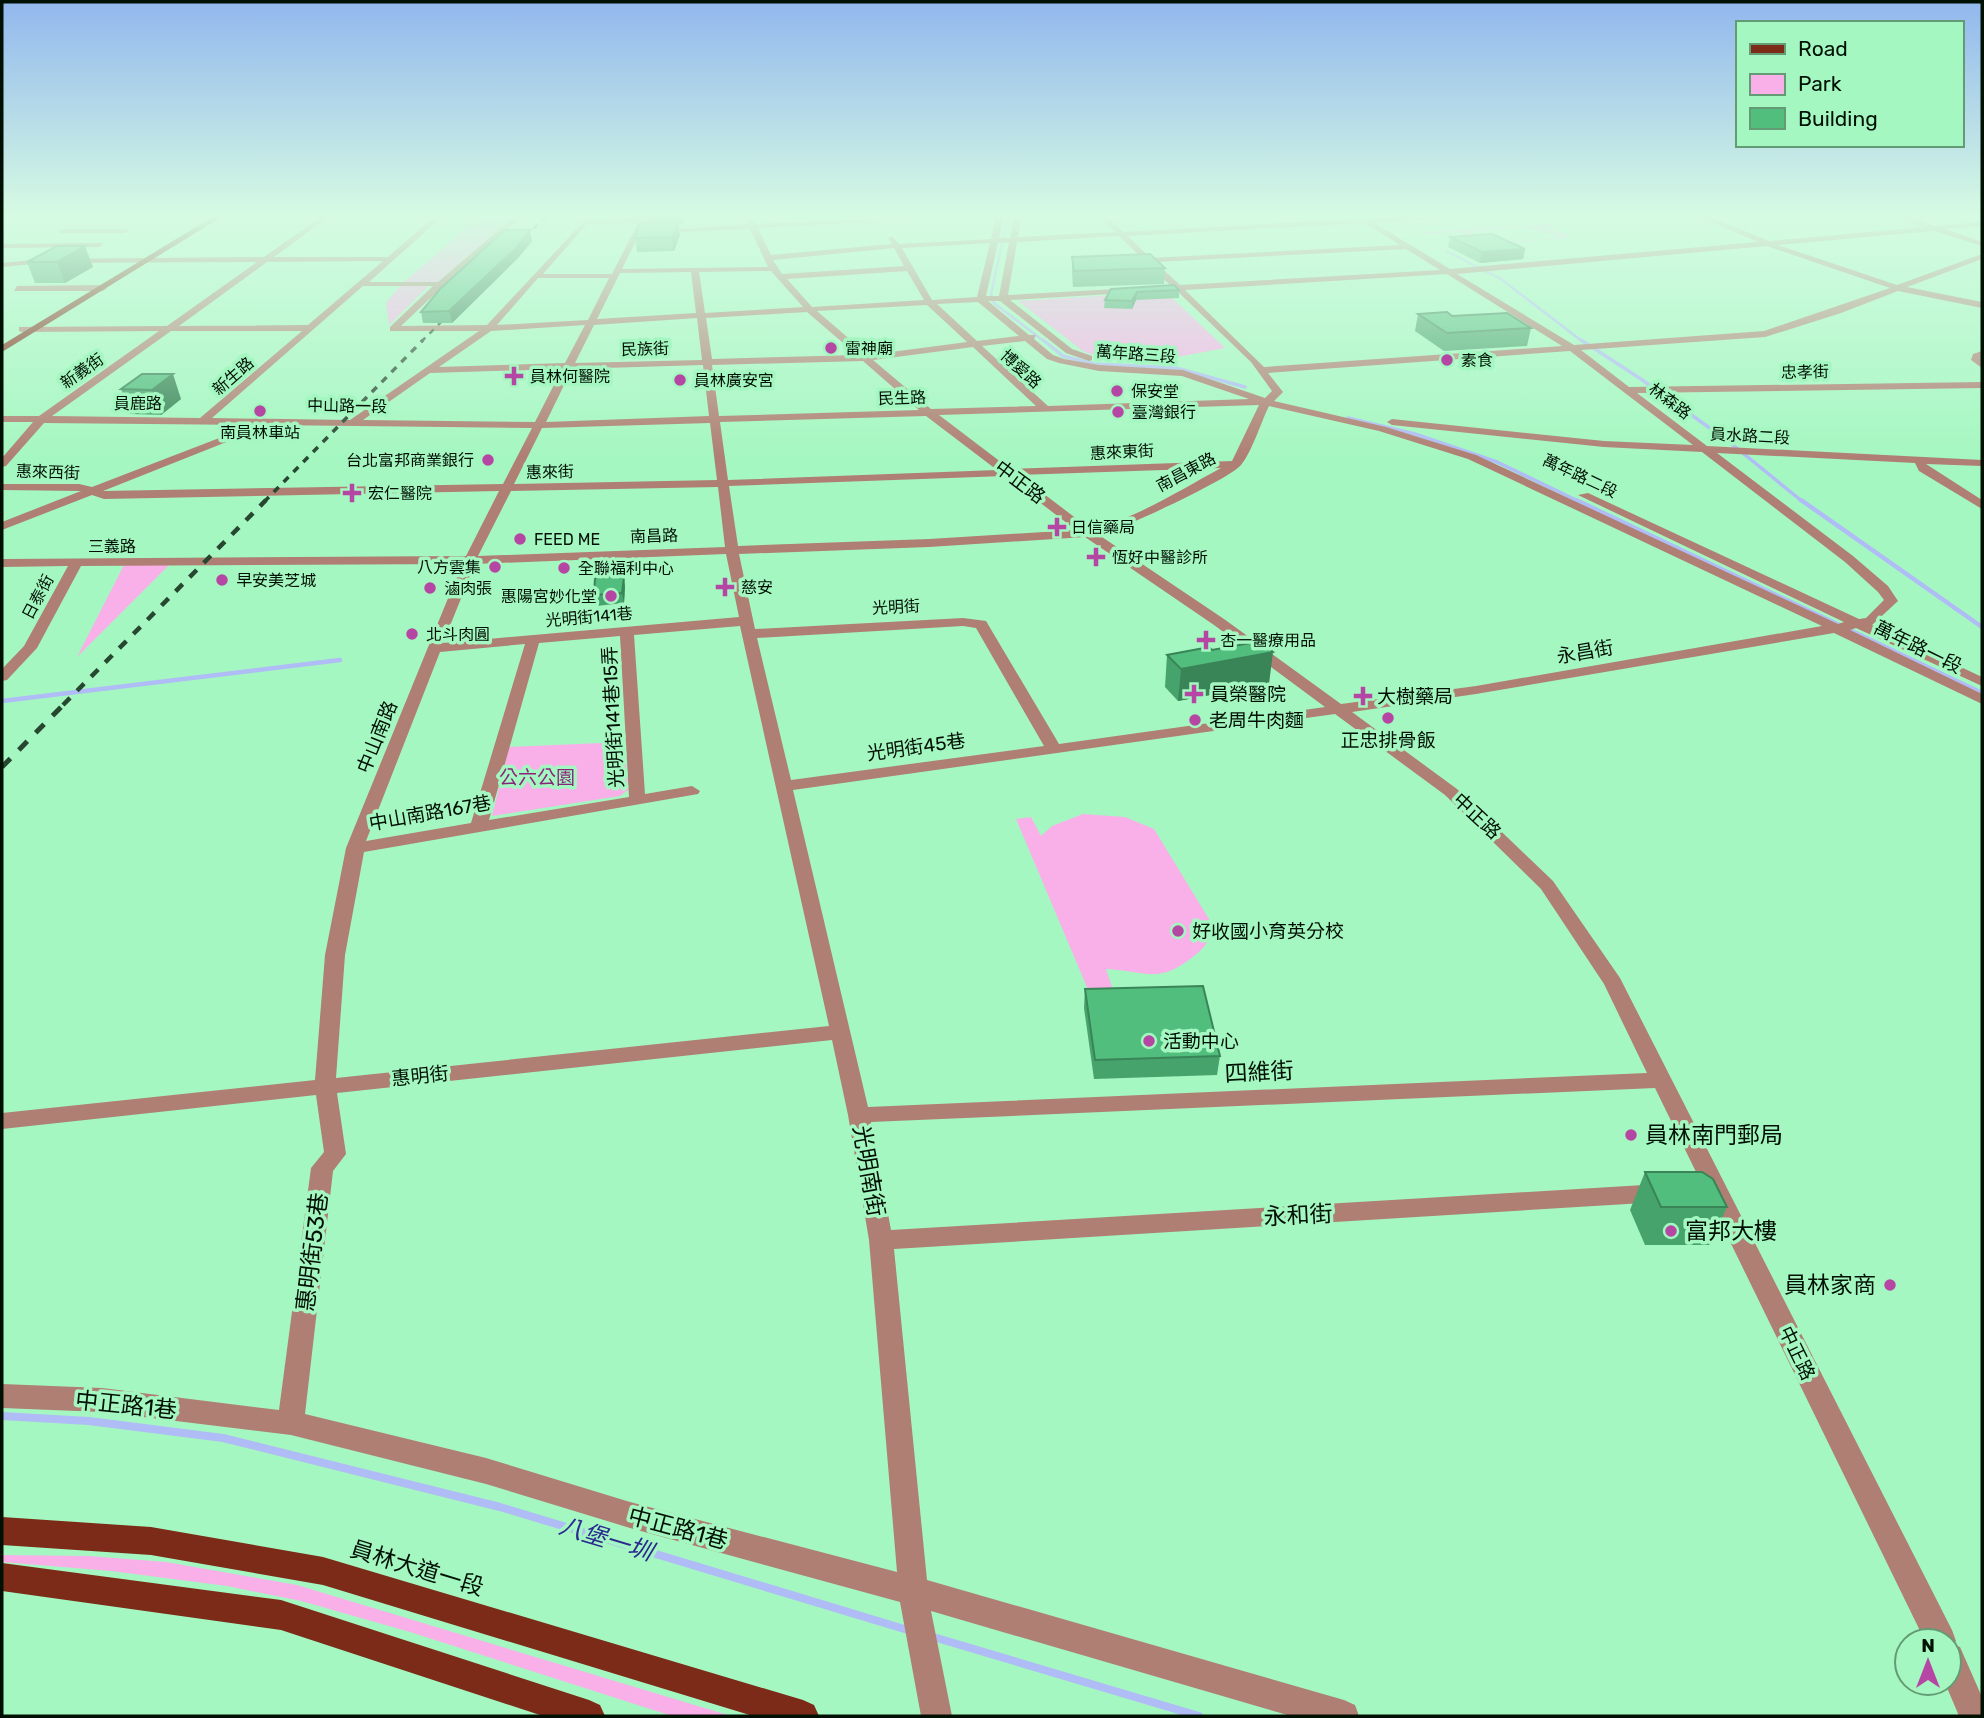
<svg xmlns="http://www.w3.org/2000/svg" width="1984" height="1718" font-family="Rubik,'Noto Sans TC',sans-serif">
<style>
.green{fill:#f9b0e9;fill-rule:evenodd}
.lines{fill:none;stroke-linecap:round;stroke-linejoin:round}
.stream-far3{stroke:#b0bcf6;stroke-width:2.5}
.stream-far2{stroke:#b0bcf6;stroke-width:3.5}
.stream-far1{stroke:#b0bcf6;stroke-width:4.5}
.stream{stroke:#b0bcf6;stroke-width:8}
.minor{fill:#af7f73;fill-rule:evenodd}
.major{fill:#7b2b17;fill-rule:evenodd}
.rail-far3{stroke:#274730;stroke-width:2.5;stroke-dasharray:6 6;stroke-linecap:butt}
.rail-far2{stroke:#274730;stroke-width:3.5;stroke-dasharray:7 7;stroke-linecap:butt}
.rail-far1{stroke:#274730;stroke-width:4.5;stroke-dasharray:10 10;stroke-linecap:butt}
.rail{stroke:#274730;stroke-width:5;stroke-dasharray:12 12;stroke-linecap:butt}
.wall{fill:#47a36c}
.shaded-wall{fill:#398558}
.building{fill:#52be7e;stroke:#398558;stroke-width:2}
.poi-dot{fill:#b646a3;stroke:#a5f7c1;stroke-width:2.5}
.labels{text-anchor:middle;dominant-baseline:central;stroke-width:7;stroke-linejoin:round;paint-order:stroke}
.far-poi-label{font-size:16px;fill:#001104;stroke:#a5f7c1;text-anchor:start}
.far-street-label{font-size:16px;fill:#001104;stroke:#a5f7c1}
.street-label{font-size:19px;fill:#001104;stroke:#a5f7c1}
.poi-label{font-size:19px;fill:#001104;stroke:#a5f7c1;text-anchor:start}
.park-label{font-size:19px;fill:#8a247a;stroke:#a5f7c1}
.near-street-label{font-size:23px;fill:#001104;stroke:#a5f7c1}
.near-poi-label{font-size:23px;fill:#001104;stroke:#a5f7c1;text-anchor:start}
.near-water-label{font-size:24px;font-style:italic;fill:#2a2891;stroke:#a5f7c1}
</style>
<rect width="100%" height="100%" fill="#a5f7c1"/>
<g class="green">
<polygon points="494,216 516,216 437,282 403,283 472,223"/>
<path d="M1549,224L1555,226L1545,228L1566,233L1567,238L1499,244L1463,237L1462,232L1423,234L1417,232ZM1527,228L1557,235L1552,239L1502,242L1472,236L1477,231Z"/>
<polygon points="400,286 429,286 389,325 386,303"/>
<path d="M1166,292L1225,348C1179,356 1128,371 1083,351L1018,301Z"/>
<polygon points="124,565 169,565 77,657"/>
<polygon points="624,742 628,790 620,796 492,816 509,747"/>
<path d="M1083,814L1125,817L1154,829L1212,924C1210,940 1207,946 1194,956C1158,985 1147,971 1106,969L1114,993L1089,992L1016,819L1031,817L1041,836L1052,826Z"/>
<polygon points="2,1555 89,1556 166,1562 297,1585 731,1716 672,1716 410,1632 301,1601 227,1586 111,1571 2,1562"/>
</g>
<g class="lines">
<g class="stream-far3">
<polyline points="1008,216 991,294 994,303 1045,342"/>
<polyline points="1446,251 1501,279 1583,342"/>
</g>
<g class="stream-far2">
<polyline points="1043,340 1063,356 1094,364 1176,368 1245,387"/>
<polyline points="1581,340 1641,379 1728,441 1803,502"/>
<polyline points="1348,418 1415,434 1497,462 1580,502"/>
</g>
<g class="stream-far1">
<polyline points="1576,500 1982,693"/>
<polyline points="1801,500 1982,627"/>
<polyline points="2,701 340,660"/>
</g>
<g class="stream">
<polyline points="2,1416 89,1421 223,1438 500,1507 911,1631"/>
<polyline points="930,1636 1199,1716"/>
</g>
<g class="minor">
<path d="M322,216H330L274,257H388L435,216H443L369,282H438L515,216H523L461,269L401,326L487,325L585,220L648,216L622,269L768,267L750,229L657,233L653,231L748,224L745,216H752L755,224L968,216L758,228L771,255L892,244L888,238L892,236L899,244L991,239L996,216H1004L999,238H1010L1014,216H1022L1018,237L1115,232L1099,216H1107L1123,232L1358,219L1355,216L1368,219L1468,216L1374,223L1450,269L1758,242L1697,216H1708L1769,241L1924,227L1895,216H1907L1935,226L1982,222V226L1946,229L1982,242V246L1934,231L1778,245L1897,285L1982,254V259L1907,287L1982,302V308L1898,291L1841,313L1765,337L1581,350L1629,387L1982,382V388L1637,393L1707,446L1982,460V466L1926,464L1982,500V509L1919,471L1915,463L1717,453L1853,556L1888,586L1898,601L1872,625L1982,677V686L1856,628L1850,630L1982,694V704L1834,633L1476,694L1352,712L1457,789L1553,881L1620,978L1952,1630L1956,1641L1954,1645L1960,1647L1982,1697V1716H1959L1945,1683H1949V1641H1925L1655,1088L871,1122L891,1230L1660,1184L1668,1187L1671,1193L1668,1199L1660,1202L894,1249L927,1580L1344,1700L1355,1705L1359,1716H1291L931,1611L952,1716H921L900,1602L630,1528L486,1484L291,1435L102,1412L2,1408V1384L102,1388L279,1410L311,1168L324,1152L316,1095L2,1129V1113L315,1080L325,955L346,848L462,564L81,566L37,648L7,680L2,681V669L24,646L68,566L2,567V559L466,556L499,491L104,499L92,495L2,530V522L81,491L2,490V484H79L92,487L253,425L44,423L6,466L2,467V458L33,422H2V416H39L159,331L22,332L19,331V327L167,326L257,262L43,263L2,267V263L43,259L264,257ZM638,223L612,274H543L587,224ZM1365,223L1400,245L1150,258L1128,236ZM1119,236L1171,286L1008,295L1017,242ZM1009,242L999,296H986L998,243ZM990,243L977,297L932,300L902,248ZM1767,246L1890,288L1764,331L1574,345L1457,274ZM894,248L904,266L782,274L773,260ZM1406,249L1440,270L1180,285L1155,262ZM383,261L308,325L179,326L267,262ZM771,271L803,307L705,313L699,272ZM907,271L924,300L812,307L787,279ZM691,272L696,313L597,319L620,273ZM1447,274L1562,346L1264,367L1185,290ZM538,278H609L588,320L497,325ZM363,286H433L390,327V331H479L350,420L212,418ZM1176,290L1251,362L1272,391L1265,398L1183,370L1099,365L1064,359L1053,355L1034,339L1036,335H1029L988,301H1000L1066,353L1089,361L1092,360V356L1072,349L1010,300ZM978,302L1019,336L977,341L937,304ZM927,305L967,342L868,355L817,311ZM807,312L857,355L712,359L706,318ZM697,318L702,360L575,363L594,325ZM585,325L565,363L439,367L491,331ZM171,331H302L200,418L52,416ZM1025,341L1047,359L1059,363L1099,371L1182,376L1249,399L1048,406L982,346ZM973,347L1036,406L931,409L873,360ZM1570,351L1693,445L1604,441L1392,419L1387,422L1392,425L1604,447L1702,452L1845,562L1878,592L1884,600L1866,618L1859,619L1588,493L1578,495L1844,622L1838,624L1476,455L1386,427L1274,401L1283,392L1268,373ZM863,361L919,410L719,416L712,365ZM703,365L709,416L546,422L572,369ZM562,369L535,422L363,420L430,373ZM1259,405L1232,461L1010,469L939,415ZM1269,406L1379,431L1468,459L1822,626L1476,686L1341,704L1224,619L1099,535C1120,530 1228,480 1241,465C1252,452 1261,422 1269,406ZM926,416L997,470L728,480L720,422ZM710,423L717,480L514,484L542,428ZM269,425L532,428L503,484L103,491ZM1221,468C1182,489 1134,520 1090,529L1019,475ZM1005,476L1076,530L929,539L738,546L729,486ZM718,487L725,547L478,556L511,491ZM1085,537L1214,625L1325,707L1059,744L986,621L963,618L755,629L739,554L929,547ZM726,554L739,617L443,643L475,564ZM740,626L829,1026L336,1078L345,955L364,852L698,794L700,791L692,786L645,794L634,635ZM963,626L976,628L1044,746L791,780L757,638ZM620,636L629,797L489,820L539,643ZM525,644L471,823L366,841L440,652ZM1335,714L1445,795L1541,889L1604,984L1647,1073L868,1107L793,790ZM832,1040L848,1115L869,1240L897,1572L630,1502L486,1458L305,1414L333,1171L346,1154L337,1093Z"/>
<polygon points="62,229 125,229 129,231 125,233 59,233"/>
<polygon points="103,243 100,247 2,248 2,244"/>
<polygon points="17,286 103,285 107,288 103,291 14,291"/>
<polygon points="1982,351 1982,368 1971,360 1973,354"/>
</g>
<g class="major">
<polygon points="214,216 223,216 2,352 2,345"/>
<polygon points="2,1517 151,1527 323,1557 803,1700 814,1705 819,1716 753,1716 323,1585 151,1555 2,1545"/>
<polygon points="2,1563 281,1600 589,1700 600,1705 605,1716 543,1716 281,1630 2,1591"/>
</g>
<g class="rail-far3">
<polyline points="516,246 546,216"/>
<polyline points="421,342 454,309"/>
</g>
<polyline class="rail-far2" points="264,502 423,340"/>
<polyline class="rail-far1" points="63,705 266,500"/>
<polyline class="rail" points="2,767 65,703"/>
</g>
<g class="wall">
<polygon points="645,216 686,216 683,224 678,225 680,235 674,251 637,252 635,238 646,223"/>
<polygon points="1450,237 1525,249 1523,259 1480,263 1448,247"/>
<polygon points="532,241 518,258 452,323 423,323 421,312"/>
<polygon points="57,246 93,267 65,283 35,283 27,262"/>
<polygon points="1072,257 1165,268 1164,284 1073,287 1072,273"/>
<polygon points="1111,289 1179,290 1179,298 1136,300 1132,309 1104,308 1105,300"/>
<polygon points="1418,314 1452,316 1531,328 1527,346 1444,351 1415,331"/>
<polygon points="142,374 181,399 161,415 130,414 121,389"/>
<polygon points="625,586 624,603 596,606 594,595"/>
<polygon points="1212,650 1269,684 1178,701 1165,687 1167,655"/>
<polygon points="1085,989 1220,1056 1217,1075 1094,1079 1084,1008"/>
<polygon points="1645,1172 1727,1207 1710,1245 1645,1245 1630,1210"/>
</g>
<g class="shaded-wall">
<polygon points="678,222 680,235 674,251 672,237"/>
<polygon points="530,230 532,241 518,258 452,323 449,311"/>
<polygon points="85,246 93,267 65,283 57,262"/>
<polygon points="1525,249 1523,259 1480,263 1482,252"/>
<polygon points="1137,292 1136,300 1132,309 1132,301"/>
<polygon points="173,374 181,399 161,415 152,390"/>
<polygon points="624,576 625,586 624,603 622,593"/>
<polygon points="1273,652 1269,684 1178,701 1181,669"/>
</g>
<g class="building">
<polygon points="678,222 672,237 635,238 640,223"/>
<polygon points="505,230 530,230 516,248 449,311 421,312 440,289"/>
<polygon points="1492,234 1525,249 1482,252 1450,237"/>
<polygon points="57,246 85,246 57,262 27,262"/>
<polygon points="1150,254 1165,268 1074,271 1072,257"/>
<polygon points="1174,285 1179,290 1137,292 1132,301 1105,300 1111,289"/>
<polygon points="1447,312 1452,316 1507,313 1531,328 1447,333 1418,314"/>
<polygon points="142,374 173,374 152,390 121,389"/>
<polygon points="624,576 622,593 594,595 595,578"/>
<polygon points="1261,641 1273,652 1181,669 1167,655 1209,647 1212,650"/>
<polygon points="1203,986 1220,1056 1095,1060 1085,989"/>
<polygon points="1645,1172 1702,1172 1713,1179 1727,1207 1661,1207"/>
</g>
<linearGradient id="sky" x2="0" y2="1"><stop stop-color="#91b7ee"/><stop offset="0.47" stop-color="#d6fbe3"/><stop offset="1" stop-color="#d6fbe3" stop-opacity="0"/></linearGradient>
<rect width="1984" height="457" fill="url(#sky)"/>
<g class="poi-dot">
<circle cx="831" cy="348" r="7"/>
<circle cx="1447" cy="360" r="7"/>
<path d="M510.5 365.5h7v7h7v7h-7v7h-7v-7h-7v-7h7z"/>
<circle cx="680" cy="380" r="7"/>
<circle cx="1117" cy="391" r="7"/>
<circle cx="260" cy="411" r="7"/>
<circle cx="1118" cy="412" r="7"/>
<circle cx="488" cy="460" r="7"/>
<path d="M348.5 482.5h7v7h7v7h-7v7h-7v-7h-7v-7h7z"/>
<path d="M1053.5 516.5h7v7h7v7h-7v7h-7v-7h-7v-7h7z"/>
<circle cx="520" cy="539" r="7"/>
<path d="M1092.5 546.5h7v7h7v7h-7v7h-7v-7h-7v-7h7z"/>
<circle cx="495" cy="567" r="7"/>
<circle cx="564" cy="568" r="7"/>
<circle cx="222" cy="580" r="7"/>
<path d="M721.5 576.5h7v7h7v7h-7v7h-7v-7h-7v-7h7z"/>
<circle cx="430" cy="588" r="7"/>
<circle cx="611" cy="596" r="7"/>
<circle cx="412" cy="634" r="7"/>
<path d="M1202.5 629.5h7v7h7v7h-7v7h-7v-7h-7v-7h7z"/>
<path d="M1190.5 683.5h7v7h7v7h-7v7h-7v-7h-7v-7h7z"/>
<path d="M1359.5 685.5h7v7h7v7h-7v7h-7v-7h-7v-7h7z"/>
<circle cx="1388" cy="718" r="7"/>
<circle cx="1195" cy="720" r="7"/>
<circle cx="1178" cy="931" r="7"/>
<circle cx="1149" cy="1041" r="7"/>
<circle cx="1631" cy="1135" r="7"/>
<circle cx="1671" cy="1231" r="7"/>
<circle cx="1890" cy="1285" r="7"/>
</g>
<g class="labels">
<g class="far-poi-label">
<text x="845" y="348">雷神廟</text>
<text x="1461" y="360">素食</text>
<text x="530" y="376">員林何醫院</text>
<text x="694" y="380">員林廣安宮</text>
<text x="1131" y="391">保安堂</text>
<text x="1132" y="412">臺灣銀行</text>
<text x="260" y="432" text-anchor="middle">南員林車站</text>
<text x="474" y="460" text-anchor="end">台北富邦商業銀行</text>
<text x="368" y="493">宏仁醫院</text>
<text x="1071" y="527">日信藥局</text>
<text x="534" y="539">FEED ME</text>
<text x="1112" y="557">恆好中醫診所</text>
<text x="481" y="567" text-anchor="end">八方雲集</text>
<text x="578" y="568">全聯福利中心</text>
<text x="236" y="580">早安美芝城</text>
<text x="741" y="587">慈安</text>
<text x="444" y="588">滷肉張</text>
<text x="597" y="596" text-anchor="end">惠陽宮妙化堂</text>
<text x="426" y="634">北斗肉圓</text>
<text x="1220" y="640">杏一醫療用品</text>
</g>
<g class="far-street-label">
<text transform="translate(645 349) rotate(-2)">民族街</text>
<text transform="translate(1136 354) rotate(4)">萬年路三段</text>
<text transform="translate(1021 369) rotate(42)">博愛路</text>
<text transform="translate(82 371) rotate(-35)">新義街</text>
<text transform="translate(1805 372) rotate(-1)">忠孝街</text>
<text transform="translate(233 376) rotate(-41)">新生路</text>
<text transform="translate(902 398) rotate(-2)">民生路</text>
<text transform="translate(1670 401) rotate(37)">林森路</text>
<text x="138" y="403">員鹿路</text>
<text transform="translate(347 406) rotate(1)">中山路一段</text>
<text transform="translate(1750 436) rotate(3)">員水路二段</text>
<text transform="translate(1122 452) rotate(-3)">惠來東街</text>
<text transform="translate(48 472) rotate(2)">惠來西街</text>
<text transform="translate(550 472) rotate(-1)">惠來街</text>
<text transform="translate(1186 472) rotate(-28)">南昌東路</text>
<text transform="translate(1580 476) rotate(25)">萬年路二段</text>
<text transform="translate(654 536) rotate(-2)">南昌路</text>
<text x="112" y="546">三義路</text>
<text transform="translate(38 597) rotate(-62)">日泰街</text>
<text transform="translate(896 607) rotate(-3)">光明街</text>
<text transform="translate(589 617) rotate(-5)">光明街141巷</text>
</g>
<g class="street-label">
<text transform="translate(1020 482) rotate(37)">中正路</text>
<text transform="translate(1918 647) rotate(26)">萬年路一段</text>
<text transform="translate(1585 652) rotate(-10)">永昌街</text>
<text transform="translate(613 717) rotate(-93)">光明街141巷15弄</text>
<text transform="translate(377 737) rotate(-68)">中山南路</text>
<text transform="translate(916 747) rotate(-8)">光明街45巷</text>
<text transform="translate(430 813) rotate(-10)">中山南路167巷</text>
<text transform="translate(1477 816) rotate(43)">中正路</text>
<text transform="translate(420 1076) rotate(-6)">惠明街</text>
<text transform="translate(1797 1353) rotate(64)">中正路</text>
</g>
<g class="poi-label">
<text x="1210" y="694">員榮醫院</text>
<text x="1377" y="696">大樹藥局</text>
<text x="1209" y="720">老周牛肉麵</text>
<text x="1388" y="740" text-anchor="middle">正忠排骨飯</text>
<text x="1192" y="931">好收國小育英分校</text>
<text x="1163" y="1041">活動中心</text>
</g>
<g class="park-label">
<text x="537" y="777">公六公園</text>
</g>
<g class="near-street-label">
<text transform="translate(1259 1072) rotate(-3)">四維街</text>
<text transform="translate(869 1171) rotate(80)">光明南街</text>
<text transform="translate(1298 1215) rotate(-3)">永和街</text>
<text transform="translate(312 1252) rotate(-83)">惠明街53巷</text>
<text transform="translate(126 1405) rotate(6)">中正路1巷</text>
<text transform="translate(678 1528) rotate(15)">中正路1巷</text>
<text transform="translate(417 1568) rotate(17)">員林大道一段</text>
</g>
<g class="near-poi-label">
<text x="1645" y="1135">員林南門郵局</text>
<text x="1685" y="1231">富邦大樓</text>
<text x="1876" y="1285" text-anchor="end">員林家商</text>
</g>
<g class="near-water-label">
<text transform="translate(606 1539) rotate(17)">八堡一圳</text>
</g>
</g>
<rect width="1984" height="1718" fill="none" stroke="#001104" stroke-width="7"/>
<rect x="1736" y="21" width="228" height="126" fill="#a5f7c1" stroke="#639b75" stroke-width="2"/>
<rect x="1750" y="44" width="35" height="10" fill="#7b2b17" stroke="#639b75" stroke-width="2"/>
<text x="1798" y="56" font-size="21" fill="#001104">Road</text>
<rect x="1750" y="74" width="35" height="21" fill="#f9b0e9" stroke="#639b75" stroke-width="2"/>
<text x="1798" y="91" font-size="21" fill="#001104">Park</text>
<rect x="1750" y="108" width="35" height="21" fill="#52be7e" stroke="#639b75" stroke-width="2"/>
<text x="1798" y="126" font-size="21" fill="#001104">Building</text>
<g transform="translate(1928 1662)"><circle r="33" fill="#a5f7c1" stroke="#639b75" stroke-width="2"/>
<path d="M0-5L12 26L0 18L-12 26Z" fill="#b646a3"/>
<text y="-10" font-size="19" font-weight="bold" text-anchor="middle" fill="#001104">N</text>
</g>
</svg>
